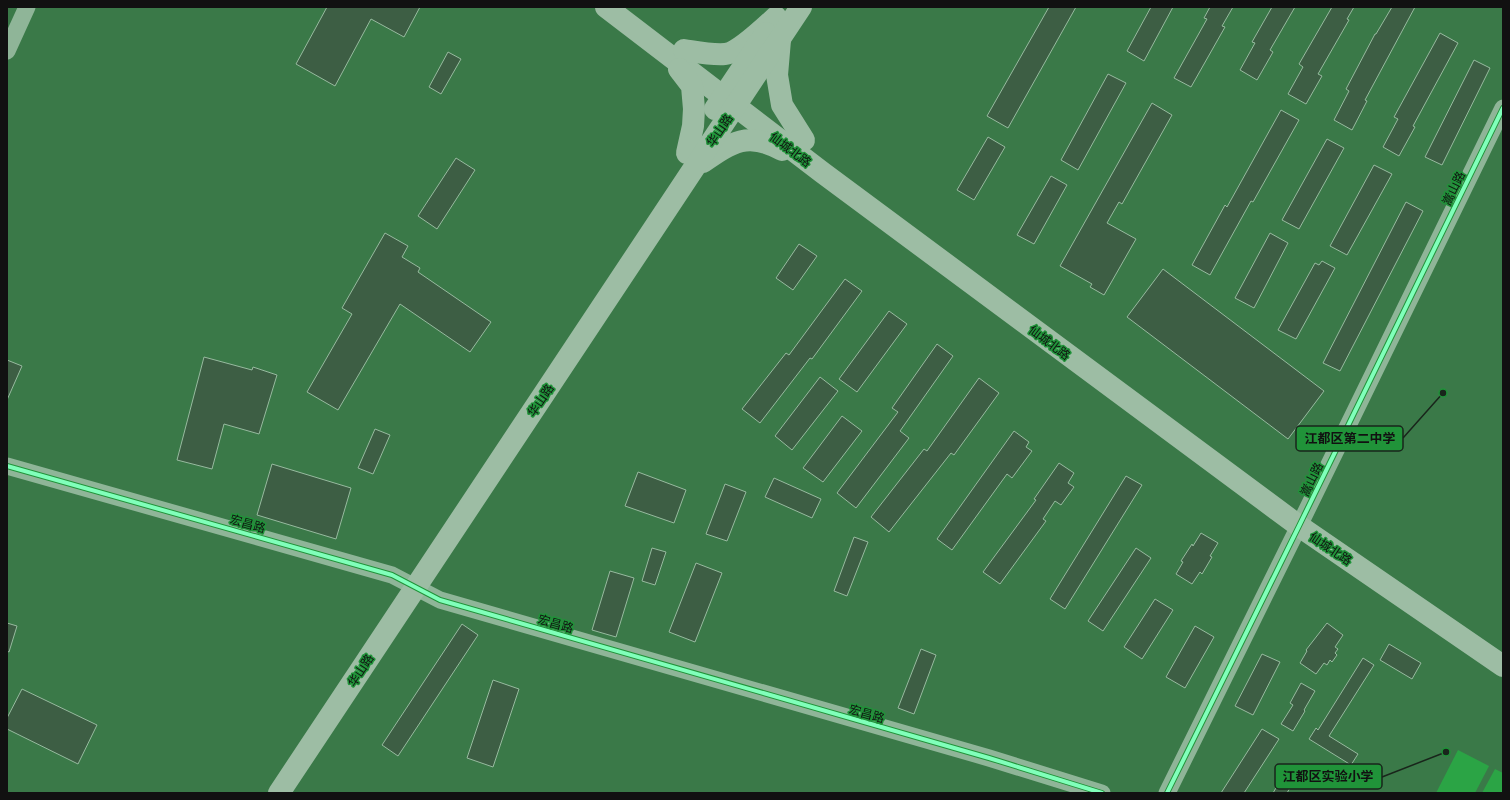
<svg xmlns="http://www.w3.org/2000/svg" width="1510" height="800" font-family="Barlow,'Noto Sans SC',sans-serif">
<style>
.green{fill:#2ba445}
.building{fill:#3d5e44;stroke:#97ba9f}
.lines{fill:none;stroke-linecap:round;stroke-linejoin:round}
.minor{stroke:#8fb598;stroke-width:17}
.major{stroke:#9dbda4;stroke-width:22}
.cycleway-casing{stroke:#209339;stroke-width:6}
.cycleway{stroke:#80ffba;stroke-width:4}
.labels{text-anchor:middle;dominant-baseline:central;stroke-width:3;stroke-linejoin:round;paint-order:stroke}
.street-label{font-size:12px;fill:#111;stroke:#209339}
.leader{fill:none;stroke:#19251b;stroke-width:1.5}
.callout-dot{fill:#19251b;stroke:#209339;stroke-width:1.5}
.callout{fill:#209339;stroke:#19251b;stroke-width:1.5}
.callout-label{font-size:13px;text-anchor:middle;font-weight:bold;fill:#111}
</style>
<rect width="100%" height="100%" fill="#3a7948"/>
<g class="green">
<polygon points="1458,750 1489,766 1475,793 1436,793"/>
<polygon points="1495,769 1503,773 1503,793 1482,793"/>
</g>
<g class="building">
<polygon points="327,7 420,7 404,37 371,19 335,86 296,64"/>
<polygon points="1049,7 1076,7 1008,128 987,116"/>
<polygon points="1151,7 1173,7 1144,61 1127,51"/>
<polygon points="1210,7 1233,7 1222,26 1225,27 1191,87 1174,78 1207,19 1204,18"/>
<polygon points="1272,7 1295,7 1270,50 1273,52 1257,80 1240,70 1255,43 1252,42"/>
<polygon points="1332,7 1354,7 1347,19 1349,20 1318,74 1322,76 1306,104 1288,94 1303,67 1299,64"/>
<polygon points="1392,7 1415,7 1365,100 1367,101 1352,130 1334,120 1349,91 1346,89 1375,34 1376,34"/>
<polygon points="1440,33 1458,43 1413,126 1415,127 1399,156 1383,147 1398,119 1394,117"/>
<polygon points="448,52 461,59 441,94 429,87"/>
<polygon points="1474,60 1490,68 1442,165 1425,157"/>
<polygon points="1108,74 1126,83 1078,170 1061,160"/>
<polygon points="1152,103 1172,115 1122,204 1119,202 1107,223 1136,239 1104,295 1090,287 1092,284 1060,266"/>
<polygon points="1281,110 1299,120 1253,202 1251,201 1210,275 1192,265 1225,205 1227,207"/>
<polygon points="988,137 1005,147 974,200 957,190"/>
<polygon points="1327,139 1344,148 1299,229 1282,220"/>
<polygon points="456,158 475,170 437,229 418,216"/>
<polygon points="1374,165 1392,174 1347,255 1330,246"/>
<polygon points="1051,176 1067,185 1034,244 1017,235"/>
<polygon points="1406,202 1423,211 1340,371 1323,363"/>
<polygon points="385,233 408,246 402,257 420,268 418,272 491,322 470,352 400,304 338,410 307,392 352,314 342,308"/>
<polygon points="1270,233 1288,243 1254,308 1235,298"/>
<polygon points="799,244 817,256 793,290 776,278"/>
<polygon points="1322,261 1335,268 1296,339 1278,330 1315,263 1319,265"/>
<polygon points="1163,269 1324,391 1288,439 1127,317"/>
<polygon points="845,279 862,291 812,359 810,358 760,423 742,409 786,353 789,355"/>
<polygon points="889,311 907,324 857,392 839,379"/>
<polygon points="937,344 953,356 900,431 909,438 856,508 837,493 898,412 892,408"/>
<polygon points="204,357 252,370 253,367 277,375 259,434 224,424 212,469 177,460"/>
<polygon points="7,360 22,366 7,400"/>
<polygon points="820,377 838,391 792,450 775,436"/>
<polygon points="979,378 999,393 954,455 951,453 889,532 871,517 924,449 927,451"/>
<polygon points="842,416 862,431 823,482 803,468"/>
<polygon points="375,429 390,435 373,474 358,468"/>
<polygon points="1014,431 1029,442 1026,447 1032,451 1012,478 1007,474 952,550 937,539"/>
<polygon points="1059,463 1074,473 1068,483 1074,487 1061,505 1055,501 1043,519 1046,521 1000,584 983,572 1036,500 1034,499"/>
<polygon points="272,464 351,488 336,539 257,515"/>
<polygon points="638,472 686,490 674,523 625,506"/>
<polygon points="1126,476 1142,485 1065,609 1050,599"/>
<polygon points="774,478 821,499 812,518 765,497"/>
<polygon points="725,484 746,492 727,541 706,534"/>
<polygon points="1201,533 1218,543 1210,556 1212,557 1202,574 1200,572 1192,584 1176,574 1183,562 1181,561 1192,544 1193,546"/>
<polygon points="854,537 868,542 847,596 834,591"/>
<polygon points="652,548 666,552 655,585 642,581"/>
<polygon points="1136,548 1151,558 1103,631 1088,621"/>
<polygon points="696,563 722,573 695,642 669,632"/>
<polygon points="610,571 634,578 616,637 592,630"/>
<polygon points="1155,599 1173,610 1142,659 1124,647"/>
<polygon points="7,623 17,626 9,652 7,651"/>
<polygon points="1327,623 1343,635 1335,647 1338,649 1335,653 1337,655 1332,662 1330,660 1327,665 1324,663 1316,674 1300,663 1307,651 1306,650"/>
<polygon points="462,624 478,635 398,756 382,745"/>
<polygon points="1195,626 1214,637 1185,688 1166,677"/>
<polygon points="1389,644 1421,663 1412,679 1380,660"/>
<polygon points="921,649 936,655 914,714 898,708"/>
<polygon points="1262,654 1280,662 1253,715 1235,706"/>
<polygon points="1363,658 1374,665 1329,736 1358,754 1351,765 1309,739 1316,728 1318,730"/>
<polygon points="493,680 519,689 493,767 467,758"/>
<polygon points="1301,683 1315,691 1304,710 1305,711 1293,731 1281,724 1293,705 1290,703"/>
<polygon points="22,689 97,725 78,764 7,729 7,718"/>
<polygon points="1262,729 1279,739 1244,793 1221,793"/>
<polygon points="1284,774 1294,781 1287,793 1273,793"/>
</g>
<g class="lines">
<g class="minor">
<polyline points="7,51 27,7"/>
<polyline points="7,466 392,575 440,600 989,758 1102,793"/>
<polyline points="1167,793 1299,526 1503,108"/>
</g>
<g class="major">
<polyline points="606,7 823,173 1299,526 1503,666"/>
<polyline points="780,40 777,75 782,105 804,140"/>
<path d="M684,50C697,52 711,55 725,54C738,53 766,26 776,17"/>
<polyline points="679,69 692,86 694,109 693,126 687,153"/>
<polyline points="715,109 766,33"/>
<path d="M703,162C732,142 748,131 782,150"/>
<polyline points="279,793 801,7"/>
</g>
<g class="cycleway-casing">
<g id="cycleway">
<polyline points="7,466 392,575 440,600 989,758 1102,793"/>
<polyline points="1167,793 1299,526 1503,108"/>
</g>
</g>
<use href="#cycleway" class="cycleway"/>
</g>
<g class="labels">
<g class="street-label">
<text transform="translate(719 130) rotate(-56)">华山路</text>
<text transform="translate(791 149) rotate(37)">仙城北路</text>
<text transform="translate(1453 188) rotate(-64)">嵩山路</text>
<text transform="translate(1050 342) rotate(37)">仙城北路</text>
<text transform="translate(540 400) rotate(-56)">华山路</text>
<text transform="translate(1311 479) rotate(-64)">嵩山路</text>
<text transform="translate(248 523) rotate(16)">宏昌路</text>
<text transform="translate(1331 548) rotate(34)">仙城北路</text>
<text transform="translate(556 623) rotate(16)">宏昌路</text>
<text transform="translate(360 670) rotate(-57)">华山路</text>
<text transform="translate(867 713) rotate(16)">宏昌路</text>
</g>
</g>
<path class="leader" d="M1443 393L1403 438M1446 752L1382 777"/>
<g class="callout-dot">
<circle cx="1443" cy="393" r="4"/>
<circle cx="1446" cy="752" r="4"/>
</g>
<g class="callout">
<rect x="1296" y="426" width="107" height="25" rx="4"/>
<rect x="1275" y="764" width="107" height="25" rx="4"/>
</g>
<g class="callout-label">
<text x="1350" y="443">江都区第二中学</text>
<text x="1328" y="781">江都区实验小学</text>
</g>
<rect width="1510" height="800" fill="none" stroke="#111111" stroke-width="16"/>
</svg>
